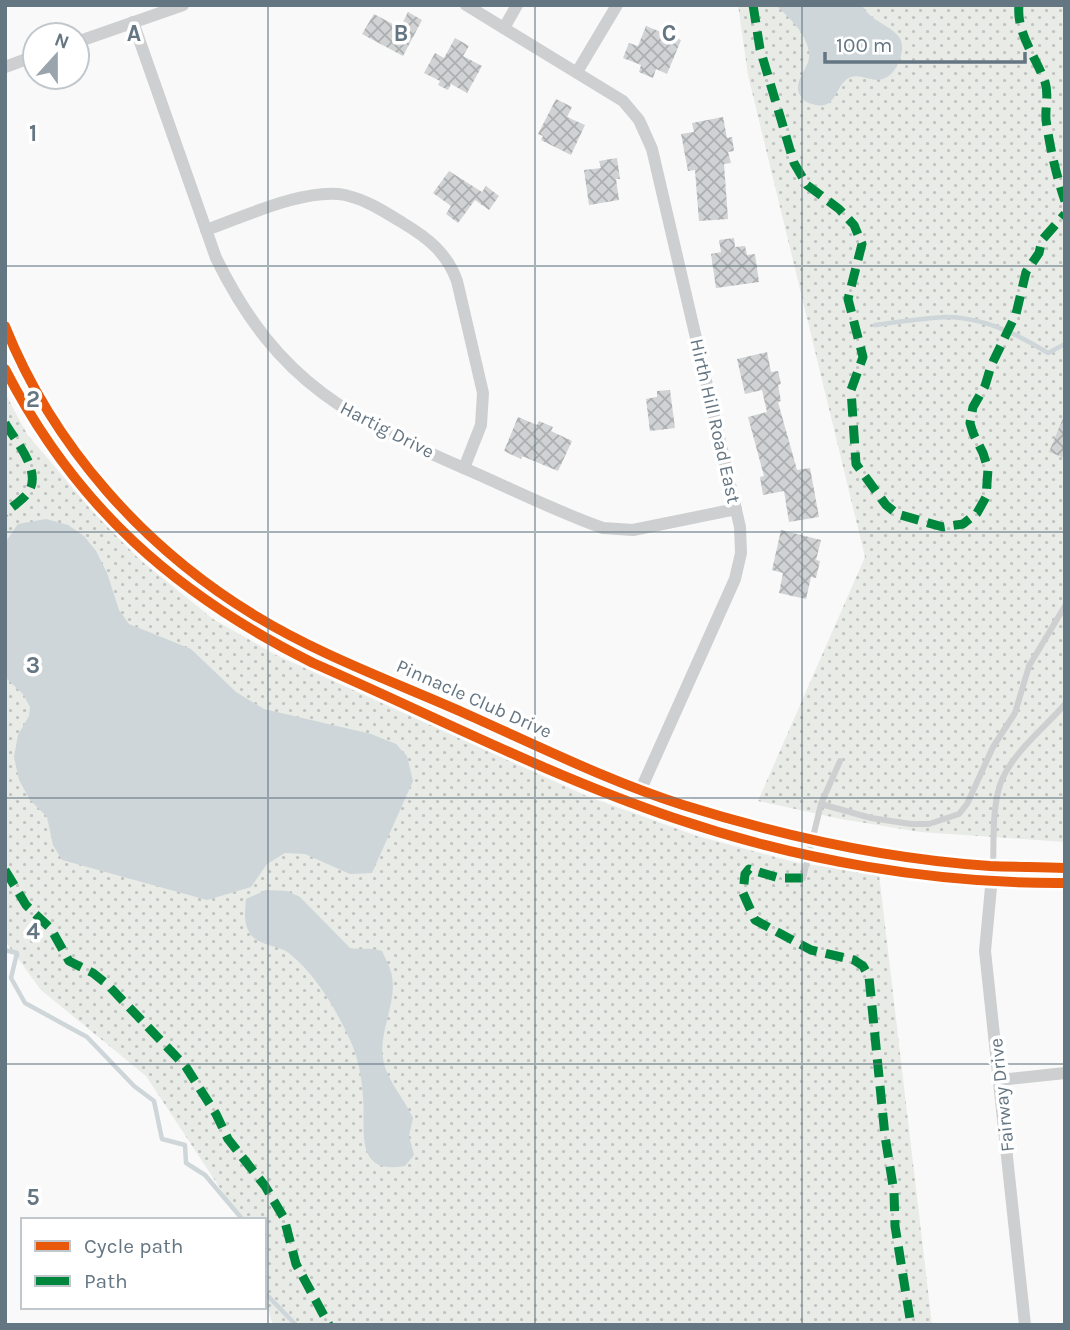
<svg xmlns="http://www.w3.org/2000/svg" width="1070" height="1330" font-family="Karla,sans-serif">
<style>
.grass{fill:url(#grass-dots)}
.water{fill:#ced6d9}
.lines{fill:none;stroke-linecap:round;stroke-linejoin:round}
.stream{stroke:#ced6d9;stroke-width:4.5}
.building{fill:url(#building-cross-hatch)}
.service{stroke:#cecfd0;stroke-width:6}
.minor{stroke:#cecfd0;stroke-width:12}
.quiet{stroke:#00873e;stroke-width:9;stroke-dasharray:18 9;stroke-linecap:butt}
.cycleway-casing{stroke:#fff;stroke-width:15}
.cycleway{stroke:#e8590c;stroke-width:10}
.grid{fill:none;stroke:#657683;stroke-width:2;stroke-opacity:0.55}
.labels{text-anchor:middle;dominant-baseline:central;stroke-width:7;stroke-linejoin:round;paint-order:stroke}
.street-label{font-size:19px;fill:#657683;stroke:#fff}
.grid-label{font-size:23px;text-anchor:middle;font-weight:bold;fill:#657683;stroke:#fff;stroke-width:7;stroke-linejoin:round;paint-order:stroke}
</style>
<defs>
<pattern id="grass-dots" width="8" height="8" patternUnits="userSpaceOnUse" patternTransform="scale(1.75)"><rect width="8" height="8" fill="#e8ebe6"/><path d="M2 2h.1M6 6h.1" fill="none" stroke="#c0c3c0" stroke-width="1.8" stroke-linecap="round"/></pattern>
<pattern id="building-cross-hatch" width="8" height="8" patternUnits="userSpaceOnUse" patternTransform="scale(1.75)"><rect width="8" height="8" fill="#d0d2d3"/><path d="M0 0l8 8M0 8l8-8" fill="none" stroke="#acafb1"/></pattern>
</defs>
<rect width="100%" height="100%" fill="#f9f9f9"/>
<g class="grass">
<polygon points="738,5 1065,5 1065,842 920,832 841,819 758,801 865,557 748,75"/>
<polygon points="5,393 27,434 93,512 139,559 213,619 276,655 589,797 697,836 798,863 879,874 932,1325 273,1325 264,1297 264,1220 241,1220 146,1076 41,990 5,941"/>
</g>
<g class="water">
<path d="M776,5H862C871,25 905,27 902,50C900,66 889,84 871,79C864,78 858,75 851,77C835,83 837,110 816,105C811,104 805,102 802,98C789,82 812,68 809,53C807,33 789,18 776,5Z"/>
<polygon points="46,519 68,525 84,536 96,551 107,573 119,610 129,624 191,649 236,692 264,709 371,734 396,744 407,756 413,781 372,873 350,874 305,854 285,853 267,864 251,887 207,900 62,860 53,845 47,817 30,800 19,780 14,757 18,735 29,716 30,707 23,694 5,677 5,617 7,614 5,543 18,524"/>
<path d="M266,890L287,891L300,897L350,948C362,950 370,947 382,951C385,958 389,965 391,972C399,1001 378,1030 383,1059C387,1081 404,1098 413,1118L409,1136L414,1155L405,1166C353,1175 366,1130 363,1097C362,1077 358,1057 350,1040C336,1009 316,975 289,953C278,945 260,946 251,935C243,924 245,911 246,899Z"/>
</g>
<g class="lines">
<g class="stream">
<path d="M875,325C898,322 923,318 946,317C983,317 1018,334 1048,353L1065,344"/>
<polyline points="5,950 17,953 11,978 25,1003 87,1037 134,1086 154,1101 162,1139 185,1145 186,1163 205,1175 243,1220"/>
<polyline points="264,1292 296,1325"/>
</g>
</g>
<g class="building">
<polygon points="408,12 422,20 403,56 362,34 374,14 400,28"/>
<polygon points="646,26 681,40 667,74 656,69 653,78 639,72 641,65 623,58 629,43 638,46"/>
<polygon points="455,38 469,46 463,56 482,66 467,93 451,84 448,90 438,85 440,81 424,73 435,53 444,58"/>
<polygon points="556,99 572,107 567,117 585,125 571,155 541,140 543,136 538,134"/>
<polygon points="723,117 727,138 732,137 734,151 728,152 731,163 724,164 728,219 699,221 695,170 688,171 681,134 694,132 692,123"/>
<polygon points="617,158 620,179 616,179 619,200 589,205 584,170 601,168 599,161"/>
<polygon points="449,171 482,192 486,186 499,196 489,210 475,200 458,223 446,214 451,206 433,193"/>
<polygon points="734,238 735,247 745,246 747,255 755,254 759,282 716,288 711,254 721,252 719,240"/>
<polygon points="767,352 771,372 778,371 781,384 778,385 781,401 778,402 797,470 810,468 819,517 789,522 784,491 763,495 760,477 764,476 748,417 767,412 762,390 745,394 737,359"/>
<polygon points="670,390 675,428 650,431 646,399 657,397 657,391"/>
<polygon points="1064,416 1065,416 1065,458 1049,452"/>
<polygon points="518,417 537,425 539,421 553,427 551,431 572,441 558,471 522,456 521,459 504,451"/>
<polygon points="781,530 821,540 816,560 820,561 816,578 811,577 806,599 779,593 783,573 772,570"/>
</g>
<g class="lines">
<g class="service">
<polyline points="821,804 871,818 911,824 929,824 959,814 967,804 993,747 1015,713 1029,666 1065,606"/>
<path d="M993,866C994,840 992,810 1000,785C1011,753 1044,729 1065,704"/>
<polyline points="803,878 821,804 840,761"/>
</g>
<g class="minor">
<polyline points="466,5 623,101 639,120 652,149 740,527 741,553 735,579 641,789"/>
<path d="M133,22L216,258C279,386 351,419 475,473C518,492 560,513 603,528L633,530L736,509"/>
<polyline points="504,28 517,5"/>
<polyline points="77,42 183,5"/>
<polyline points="5,67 35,56"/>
<polyline points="577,72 617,5"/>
<path d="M206,230C243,217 307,187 345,195C367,200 385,212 403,223C428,238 447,253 457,281L483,393L481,425L464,468"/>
<path d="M5,326C53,446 144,548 254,615C319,655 394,682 464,713C536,745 608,781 683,805C782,836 886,859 990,866C1015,867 1040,867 1065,868"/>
<polyline points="993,866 985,951 1025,1325"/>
<polyline points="1000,1080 1065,1073"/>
</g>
<g class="quiet">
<polyline points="753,5 760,49 794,163 807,185 839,209 854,225 862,244 848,299 863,357 851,390 856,464 886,505 897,514 943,527 963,524 977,513 986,497 988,469 983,453 973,433 970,423 973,407 985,386 991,366 1016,314 1026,272 1039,253 1042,240 1065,214"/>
<path d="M1019,5C1016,33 1036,57 1045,82C1049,94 1045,108 1046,120C1050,148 1056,175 1065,201"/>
<path d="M5,423C16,442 44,473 27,494C21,501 12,507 5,513"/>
<polyline points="5,870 26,905 51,929 69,961 93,973 108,985 186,1067 216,1114 228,1139 265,1186 284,1218 296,1264 329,1325"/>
<polyline points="803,878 779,878 749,869 745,874 743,893 755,920 811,950 854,960 863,966 869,977 885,1136 894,1192 895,1226 911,1325"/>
</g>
<g class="cycleway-casing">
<g id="cycleway">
<path d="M5,326C53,446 144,548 254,615C319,655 394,682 464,713C536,745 608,781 683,805C782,836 886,859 990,866C1015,867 1040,867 1065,868"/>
<path d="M5,369C76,507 175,594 313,663C432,715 550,776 674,818C798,860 933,884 1065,883"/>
</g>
</g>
<use href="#cycleway" class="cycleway"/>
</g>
<path class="grid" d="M268,5V1325M535,5V1325M802,5V1325M5,266H1065M5,532H1065M5,798H1065M5,1064H1065"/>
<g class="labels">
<g class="street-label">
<text transform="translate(715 421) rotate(77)">Hirth Hill Road East</text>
<text transform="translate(387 430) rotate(27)">Hartig Drive</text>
<text transform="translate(474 699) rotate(24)">Pinnacle Club Drive</text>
<text transform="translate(1002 1095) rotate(-96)">Fairway Drive</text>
</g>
</g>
<g class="grid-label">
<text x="134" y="41">A</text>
<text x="401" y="41">B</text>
<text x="669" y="41">C</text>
<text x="33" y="141">1</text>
<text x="33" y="407">2</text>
<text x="33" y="673">3</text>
<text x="33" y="939">4</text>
<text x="33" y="1205">5</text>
</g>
<rect width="1070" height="1330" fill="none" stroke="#657683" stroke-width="14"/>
<rect x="21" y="1218" width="245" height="91" fill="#ffffff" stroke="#c1c8cd" stroke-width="2"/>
<rect x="35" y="1241" width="35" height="10" fill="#e8590c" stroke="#c1c8cd" stroke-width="2"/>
<text x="84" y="1253" font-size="21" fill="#657683">Cycle path</text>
<rect x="35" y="1276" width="35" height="10" fill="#00873e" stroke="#c1c8cd" stroke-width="2"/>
<text x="84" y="1288" font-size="21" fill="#657683">Path</text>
<g transform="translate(56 56) rotate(21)"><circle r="33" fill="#ffffff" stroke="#c1c8cd" stroke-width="2"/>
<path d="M0-5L12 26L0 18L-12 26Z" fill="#99a4ac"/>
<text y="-10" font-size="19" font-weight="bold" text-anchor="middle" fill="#657683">N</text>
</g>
<path d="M825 52v10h200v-10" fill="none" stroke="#657683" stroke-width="3.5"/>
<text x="836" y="52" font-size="21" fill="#657683" stroke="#ffffff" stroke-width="5" paint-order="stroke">100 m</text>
</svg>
